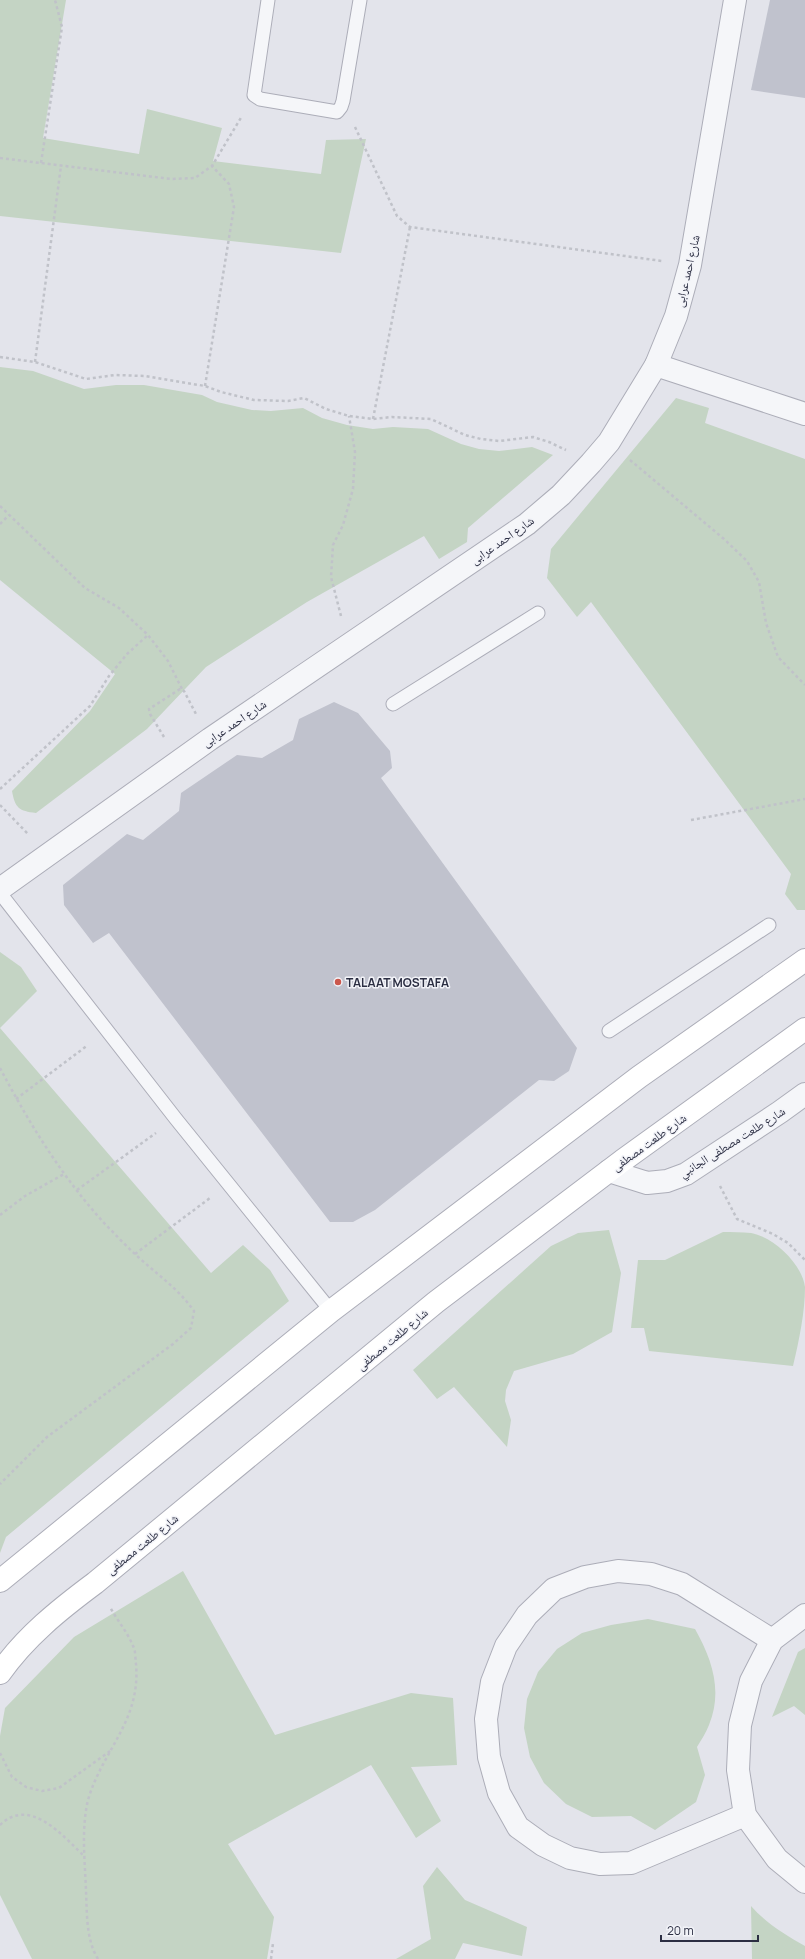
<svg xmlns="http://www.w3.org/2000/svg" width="805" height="1959" font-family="Manrope,'Noto Naskh Arabic',sans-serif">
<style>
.green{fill:#c4d4c4}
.building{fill:#c0c2cd}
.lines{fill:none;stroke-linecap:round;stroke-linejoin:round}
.lane-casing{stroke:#acadb8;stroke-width:15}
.street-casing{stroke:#acadb8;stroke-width:24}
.secondary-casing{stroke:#acadb8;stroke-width:24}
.path{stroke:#c0c2c9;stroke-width:2.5;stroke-dasharray:3 3;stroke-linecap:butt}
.lane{stroke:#f5f6f9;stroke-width:13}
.street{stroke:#f5f6f9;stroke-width:22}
.secondary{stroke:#fff;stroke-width:22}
.poi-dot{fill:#cb574c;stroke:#f2f3f8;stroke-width:1.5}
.labels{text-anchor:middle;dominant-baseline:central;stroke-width:3;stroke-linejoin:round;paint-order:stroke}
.street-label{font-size:12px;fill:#2b2e42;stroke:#f2f3f8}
.poi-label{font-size:12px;font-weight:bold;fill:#2b2e42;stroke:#f2f3f8;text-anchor:start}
</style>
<rect width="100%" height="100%" fill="#e3e4eb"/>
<g class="green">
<polygon points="0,0 66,0 43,138 139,154 147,109 222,128 213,161 321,174 326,140 366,139 341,253 0,216"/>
<path d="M0,367L33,371L84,389L116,385H144L202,395L217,402L252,410L271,411L303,408L322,418L347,425L373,429L393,427L428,429L461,444L479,449L499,451L532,447L553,455L468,528L467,542L439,559L424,536L307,602L206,667L147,729L36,813C19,811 15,808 12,791L90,711L115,674L0,580Z"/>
<polygon points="676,398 709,408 705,423 805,459 805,910 797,910 785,894 791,874 591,602 577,617 547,578 551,549"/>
<polygon points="0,952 21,967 37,991 0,1028"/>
<polygon points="0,1028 211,1273 243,1245 270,1270 289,1301 6,1537 0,1553"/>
<polygon points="609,1230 621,1273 612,1332 573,1354 514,1371 506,1390 505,1401 511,1420 507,1447 454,1387 437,1399 413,1370 551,1246 578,1233"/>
<path d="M723,1232C732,1232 742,1232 751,1233C774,1237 802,1264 805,1287C805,1312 799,1341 793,1366L649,1351L644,1328H631L638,1260H665Z"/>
<polygon points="183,1571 275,1735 411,1693 453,1698 457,1765 411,1767 441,1821 416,1838 371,1765 228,1844 274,1917 267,1959 32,1959 0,1895 0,1736 5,1708 74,1637"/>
<path d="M648,1619L695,1629C712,1659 723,1691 709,1725C706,1733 701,1740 697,1747L705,1775L696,1802L655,1830L631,1816L592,1817L566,1804L544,1783L530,1757L524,1728L527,1699L538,1672L557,1649L582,1633L611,1625Z"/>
<polygon points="805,1648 805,1715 794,1706 772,1717 798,1652"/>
<polygon points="437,1867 465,1900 527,1927 522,1956 463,1943 455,1959 396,1959 431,1939 423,1886"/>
<path d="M751,1906C766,1923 785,1935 805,1946V1959H752Z"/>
</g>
<g class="building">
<polygon points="770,0 805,0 805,98 751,90"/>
<polygon points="334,702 358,713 390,751 392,768 381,778 577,1048 569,1071 554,1081 539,1080 375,1210 353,1222 330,1222 109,933 93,943 64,905 63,885 127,834 143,840 179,811 181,793 237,755 262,758 293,740 299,719"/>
</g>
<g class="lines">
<g class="lane-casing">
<g id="lane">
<polyline points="268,0 254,95 260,99 337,112 341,107 343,101 360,0"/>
<polyline points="393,704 538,613"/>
<polyline points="0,893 176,1119 331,1311"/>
<polyline points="609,1031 769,925"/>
</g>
</g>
<g class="street-casing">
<g id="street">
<polyline points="656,365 805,414"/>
<polyline points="0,889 210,739 527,524 561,495 591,463 609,442 656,365 676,316 690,265 735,0"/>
<polyline points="609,1171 647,1183 667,1181 686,1174 780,1112 805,1094"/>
<polyline points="805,1615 772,1640 751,1681 740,1725 738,1770 745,1815 777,1859 805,1882"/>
<polyline points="745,1815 631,1863 600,1864 570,1858 543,1845 518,1827 499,1793 489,1757 486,1719 492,1682 506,1646 527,1615 554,1589 585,1577 618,1571 651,1574 682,1584 772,1640"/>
</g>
</g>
<g class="secondary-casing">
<g id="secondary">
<polyline points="0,1581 331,1311 639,1077 805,960"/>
<path d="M0,1673C25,1637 60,1609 95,1583L436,1302L622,1161L805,1029"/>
</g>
</g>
<g class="path">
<polyline points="355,127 397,216 410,227 662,261"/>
<polyline points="0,158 171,179 195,178 212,166 242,116"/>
<polyline points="41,163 62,27 55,0"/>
<polyline points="0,357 35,362 86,379 115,375 145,376 205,386 221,392 254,400 288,401 304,398 326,409 349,416 373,419 392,417 431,419 465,435 481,439 499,441 533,437 549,442 566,450"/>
<polyline points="35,362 61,166"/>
<polyline points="205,386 234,207 229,184 212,166"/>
<polyline points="373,419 410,227"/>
<polyline points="630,460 724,539 747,561 759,582 766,623 778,657 805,685"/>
<polyline points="0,506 85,588 119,608 148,635 168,661 182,689"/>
<polyline points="0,524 9,515"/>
<polyline points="341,616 331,577 333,545 343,525 353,489 355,452 349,416"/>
<polyline points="164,737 150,714 149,709 180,689 184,691 196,714"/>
<polyline points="0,789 90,706 109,676 127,654 148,635"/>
<polyline points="0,805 28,834"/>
<polyline points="691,820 805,799"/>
<path d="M0,1068C29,1123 62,1177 105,1224C115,1234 125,1245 135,1254C155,1273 178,1288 194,1311L191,1328L173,1344L47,1437L0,1484"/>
<polyline points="16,1099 88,1045"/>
<polyline points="720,1186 737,1219 773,1234 788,1243 805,1260"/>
<polyline points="77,1190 156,1133"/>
<polyline points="0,1215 25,1196 64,1174"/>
<polyline points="135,1254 210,1198"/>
<polyline points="0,1753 12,1777 26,1787 42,1791 59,1788 110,1751"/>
<path d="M0,1825C30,1796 63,1836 84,1856"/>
<path d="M98,1959C86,1940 87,1913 86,1891C85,1861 81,1830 88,1800C102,1751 141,1721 136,1664C135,1659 136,1651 133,1646C128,1633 117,1620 110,1607"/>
<polyline points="271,1959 273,1943"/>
</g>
<use href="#lane" class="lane"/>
<use href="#street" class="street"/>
<use href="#secondary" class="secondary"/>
</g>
<circle class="poi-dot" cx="338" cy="982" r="4"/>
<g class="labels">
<g class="street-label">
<text transform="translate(687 271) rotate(-77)">شارع احمد عرابى</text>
<text transform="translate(502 540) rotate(-35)">شارع احمد عرابى</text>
<text transform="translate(234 723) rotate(-34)">شارع احمد عرابى</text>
<text transform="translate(649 1142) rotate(-36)">شارع طلعت مصطفى</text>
<text transform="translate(732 1142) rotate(-32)">شارع طلعت مصطفى الجانبي</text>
<text transform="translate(392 1339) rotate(-40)">شارع طلعت مصطفى</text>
<text transform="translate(142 1544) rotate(-39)">شارع طلعت مصطفى</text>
</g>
<g class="poi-label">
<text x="346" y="982">TALAAT MOSTAFA</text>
</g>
</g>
<path d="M661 1935v6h97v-6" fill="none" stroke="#2b2e42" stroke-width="2"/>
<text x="667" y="1935" font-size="12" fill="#2b2e42" stroke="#f2f3f8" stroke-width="3" paint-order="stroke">20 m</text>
</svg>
